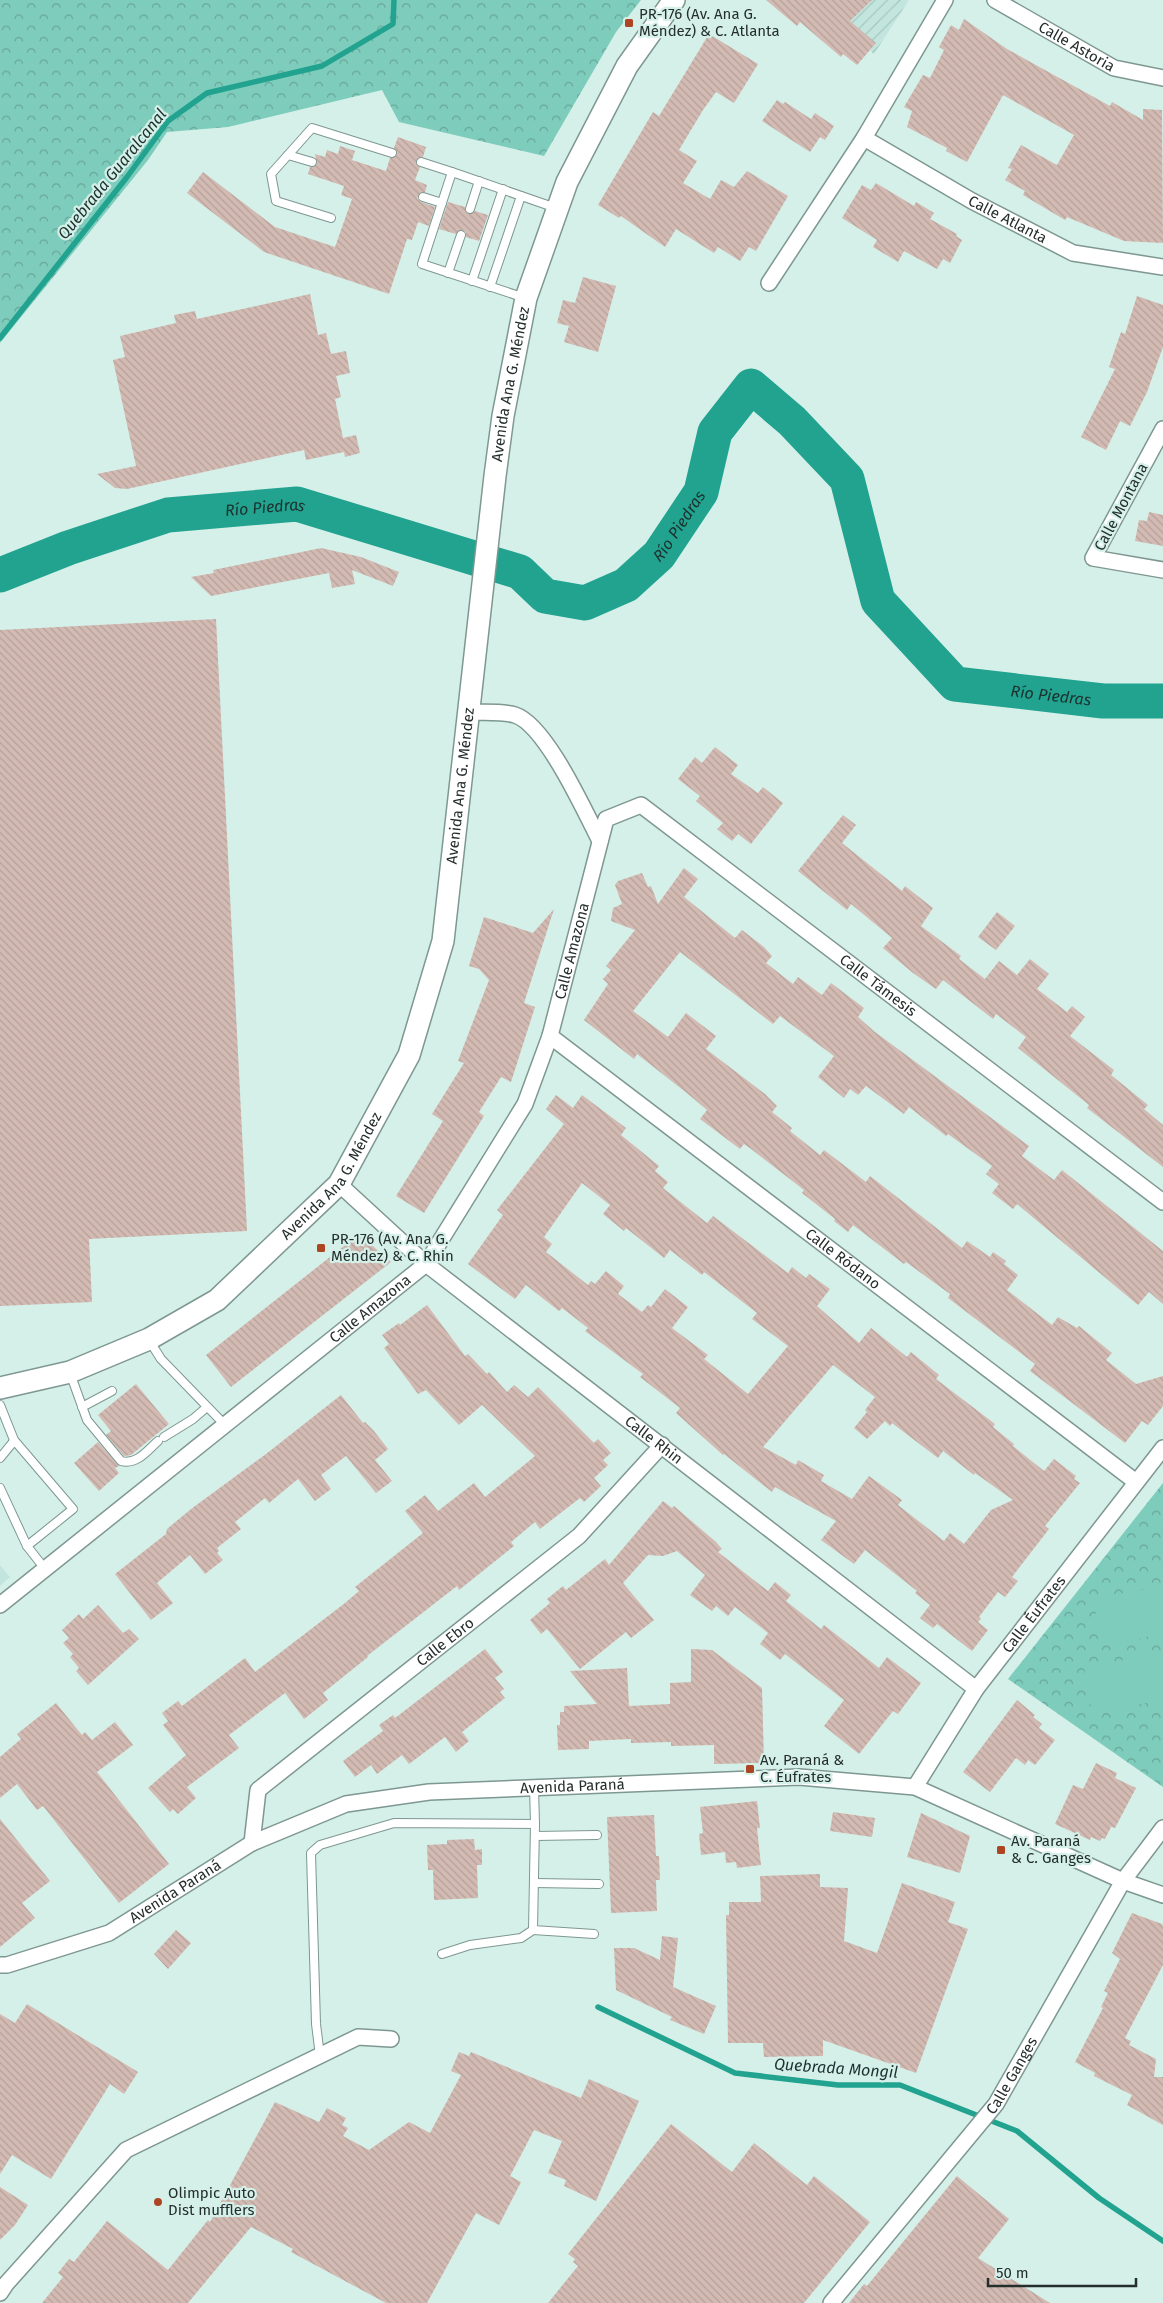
<svg xmlns="http://www.w3.org/2000/svg" width="1163" height="2303" font-family="'Fira Sans',sans-serif">
<style>
.built{fill:#c2e6de}
.industrial{fill:url(#industrial-furrows)}
.forest{fill:url(#forest-crowns)}
.pitch{fill:#7eccbc}
.lines{fill:none;stroke-linecap:round;stroke-linejoin:round}
.stream{stroke:#21a390;stroke-width:5.5}
.river{stroke:#21a390;stroke-width:35}
.building{fill:url(#building-back-hatch);fill-rule:evenodd}
.service-casing{stroke:#7e9791;stroke-width:10}
.minor-casing{stroke:#7e9791;stroke-width:18}
.secondary-casing{stroke:#7e9791;stroke-width:24}
.service{stroke:#fff;stroke-width:8}
.minor{stroke:#fff;stroke-width:15}
.secondary{stroke:#fff;stroke-width:21}
.poi-dot{fill:#ad4522;stroke:#d5f0e9;stroke-width:2}
.labels{text-anchor:middle;dominant-baseline:central;stroke-width:4.5;stroke-linejoin:round;paint-order:stroke}
.poi-label{font-size:15px;fill:#242e2c;stroke:#d5f0e9;text-anchor:start}
.street-label{font-size:15px;fill:#242e2c;stroke:#d5f0e9}
.water-label{font-size:16px;font-style:italic;fill:#1c312d;stroke:#d5f0e9}
</style>
<defs>
<pattern id="industrial-furrows" width="10" height="10" patternUnits="userSpaceOnUse" patternTransform="scale(1.25)"><rect width="10" height="10" fill="#c2e6de"/><path d="M-1 1l2-2M0 10L10 0M9 11l2-2" fill="none" stroke="#a7c6bf"/></pattern>
<pattern id="forest-crowns" width="20" height="18" patternUnits="userSpaceOnUse" patternTransform="scale(1.25)"><rect width="20" height="18" fill="#7eccbc"/><path d="M2 6a3 3 0 1 1 6 0M12 15a3 3 0 1 1 6 0" fill="none" stroke="#67a699"/></pattern>
<pattern id="building-back-hatch" width="6" height="6" patternUnits="userSpaceOnUse" patternTransform="scale(1.25)"><rect width="6" height="6" fill="#d3bbb3"/><path d="M-1 5l2 2M0 0l6 6M5-1l2 2" fill="none" stroke="#b5a19a"/></pattern>
</defs>
<rect width="100%" height="100%" fill="#d5f0e9"/>
<polygon class="built" points="0,1565 10,1577 0,1586"/>
<polygon class="industrial" points="813,0 909,0 874,54"/>
<g class="forest">
<polygon points="0,0 641,0 616,32 544,156 399,122 382,90 228,127 167,132 148,160 0,343"/>
<polygon points="1163,1483 1163,1787 1008,1679"/>
</g>
<g class="pitch">
<polygon points="1163,1586 1163,1634 1102,1645 1093,1599"/>
<polygon points="1163,1653 1163,1700 1092,1713 1084,1667"/>
</g>
<g class="lines">
<g class="stream">
<polyline points="0,338 127,177 168,121 207,93 322,66 393,24 394,0"/>
<polyline points="598,2007 735,2073 838,2085 900,2085 1017,2131 1099,2198 1163,2241"/>
</g>
<path class="river" id="s1" d="M0,575L68,548L168,515L297,504L520,572L545,596L585,603L626,585L659,555L701,492L715,432L751,386L792,421L847,479L878,601L955,684L1103,701H1163"/>
</g>
<g class="building">
<polygon points="766,0 872,0 850,21 876,43 857,65 843,54 841,57 800,22 797,26"/>
<polygon points="964,19 1007,49 1110,106 1112,102 1143,120 1143,109 1162,110 1163,243 1124,241 1067,217 1065,220 1023,195 1025,191 1005,180 1012,169 1008,168 1021,145 1057,165 1074,135 1003,95 967,162 946,151 947,148 907,127 912,111 904,107 923,75 930,78 944,50 939,47 951,25 959,30"/>
<polygon points="709,34 758,64 734,103 716,92 703,110 679,150 697,161 683,183 710,199 721,180 734,187 747,171 788,196 756,251 749,247 740,261 718,247 714,253 676,229 665,247 621,216 619,218 598,205 653,112 659,116"/>
<polygon points="777,100 783,104 785,102 811,119 815,113 834,126 825,140 820,137 810,152 762,121"/>
<polygon points="398,137 426,147 423,157 418,158 416,161 420,167 415,180 427,185 425,192 420,193 417,198 421,202 435,207 429,226 418,222 412,240 407,239 389,294 264,252 187,193 203,172 275,227 335,247 352,199 341,195 344,186 308,174 310,167 317,164 315,154 325,157 327,150 338,154 340,146 355,151 352,160 386,171 390,158 397,155 394,148"/>
<polygon points="876,183 914,206 916,202 934,213 930,219 957,234 956,236 962,240 950,263 943,259 937,269 904,251 898,262 873,247 877,240 842,218 862,185 871,190"/>
<polygon points="448,202 465,207 466,212 469,214 475,211 488,215 479,241 466,237 466,232 462,230 456,234 439,229"/>
<polygon points="583,277 616,286 598,352 564,342 569,326 557,323 563,300 575,303"/>
<polygon points="310,294 318,335 326,333 331,354 346,351 350,373 336,376 341,397 335,399 343,438 356,435 360,453 345,457 344,452 306,460 304,450 127,489 115,488 97,474 136,466 113,360 125,357 120,336 176,323 174,315 195,311 197,319"/>
<polygon points="1137,296 1163,305 1163,347 1147,392 1130,426 1120,421 1106,450 1081,437 1115,369 1109,367 1121,332 1125,334"/>
<polygon points="1149,512 1163,515 1163,546 1135,541 1139,520 1147,521"/>
<polygon points="321,548 361,557 399,572 393,586 352,570 355,584 332,588 329,573 211,596 191,577 214,573 213,570"/>
<polygon points="216,619 247,1231 89,1239 92,1302 0,1306 0,630"/>
<polygon points="715,747 738,765 731,774 758,793 763,787 783,803 751,844 738,834 732,841 717,829 723,823 696,801 700,796 678,779 695,757 702,763"/>
<polygon points="843,815 856,825 842,843 902,891 905,886 933,908 921,926 961,956 959,959 985,979 999,961 1017,975 1030,959 1049,974 1037,989 1067,1012 1072,1006 1085,1017 1070,1036 1114,1070 1111,1075 1148,1105 1144,1109 1163,1125 1163,1167 1087,1108 1089,1105 1018,1048 1026,1037 996,1014 993,1019 943,980 936,989 913,973 883,948 892,938 851,904 847,910 798,871"/>
<polygon points="684,868 698,879 684,897 735,938 742,930 764,947 772,956 766,963 793,984 798,977 822,995 831,983 864,1008 858,1017 875,1032 1029,1146 1022,1156 1054,1180 1062,1170 1163,1251 1163,1304 1149,1292 1138,1305 1017,1204 1013,1209 992,1193 999,1184 986,1174 992,1166 948,1134 946,1136 909,1107 904,1114 866,1086 858,1095 850,1089 844,1098 818,1077 834,1056 780,1016 773,1024 680,952 633,1011 668,1037 686,1013 716,1036 706,1049 765,1094 777,1106 772,1112 792,1128 790,1131 820,1155 824,1150 866,1182 870,1176 962,1248 967,1241 990,1257 993,1252 1006,1261 1004,1264 1018,1275 1007,1290 1052,1325 1058,1317 1077,1328 1079,1326 1112,1353 1106,1360 1136,1384 1163,1376 1163,1406 1148,1425 1142,1421 1125,1443 1030,1371 1035,1364 948,1298 950,1294 906,1262 904,1264 853,1225 848,1232 834,1221 835,1219 802,1193 804,1190 751,1149 744,1144 740,1149 700,1119 707,1110 688,1094 637,1054 634,1059 584,1020 608,984 603,979 611,970 606,966 635,930 611,921 613,908 622,904 615,885 618,881 642,873 648,887 651,886 658,904"/>
<polygon points="554,909 524,1003 535,1007 511,1082 501,1077 479,1112 484,1116 424,1213 396,1196 443,1121 432,1114 464,1063 458,1061 489,980 479,969 469,966 484,917 533,933"/>
<polygon points="997,912 1015,926 996,950 978,937"/>
<path d="M556,1095L573,1108L582,1095L626,1128L621,1135L659,1166L655,1171L668,1182L663,1188L707,1223L713,1216L788,1273L792,1267L806,1278L809,1274L830,1289L817,1306L859,1343L871,1328L907,1357L911,1352L939,1375L936,1379L995,1424L993,1427L1014,1444L1013,1446L1044,1471L1054,1459L1076,1476L1074,1479L1080,1483L1045,1526L1049,1529L1012,1577L1018,1581L1005,1597L998,1592L979,1617L981,1619L978,1622L988,1630L972,1651L937,1624L933,1628L920,1618L930,1605L915,1593L917,1591L865,1550L854,1564L821,1540L836,1521L775,1487L772,1492L724,1454L723,1455L676,1413L680,1408L640,1377L643,1374L585,1331L588,1328L562,1308L559,1311L526,1285L515,1299L468,1264L503,1215L497,1210L564,1124L546,1109ZM582,1183L610,1205L603,1214L624,1231L626,1228L664,1258L670,1250L702,1275L704,1272L757,1313L752,1319L788,1346L748,1394L704,1359L708,1355L672,1328L688,1307L665,1289L651,1307L648,1305L642,1312L618,1294L624,1286L606,1271L595,1284L591,1281L588,1285L546,1252L552,1244L544,1237ZM833,1365L875,1397L865,1410L867,1412L854,1428L867,1439L885,1421L890,1426L892,1423L938,1458L943,1451L974,1475L975,1473L1013,1500L991,1510L964,1544L950,1533L944,1541L898,1505L902,1500L869,1476L852,1499L821,1481L824,1475L798,1460L796,1465L763,1447Z"/>
<polygon points="359,1234 391,1262 231,1387 206,1355"/>
<polygon points="427,1305 465,1356 468,1354 487,1374 489,1372 507,1392 514,1385 528,1397 538,1387 594,1443 598,1439 611,1453 603,1460 608,1465 594,1478 601,1486 584,1502 580,1498 540,1529 535,1522 511,1542 514,1546 459,1590 457,1586 367,1656 368,1657 323,1693 328,1700 304,1719 285,1693 229,1735 239,1748 187,1787 196,1798 178,1814 173,1809 170,1812 148,1788 186,1755 163,1725 168,1721 162,1713 178,1701 182,1706 245,1658 255,1672 345,1603 359,1591 355,1587 423,1533 405,1511 425,1495 438,1511 474,1483 485,1497 535,1456 482,1405 459,1425 426,1390 418,1394 384,1348 389,1344 382,1335 399,1323 400,1325"/>
<polygon points="136,1384 169,1424 131,1455 124,1456 106,1435 111,1431 98,1415"/>
<polygon points="341,1395 363,1423 365,1422 374,1431 388,1449 375,1460 392,1481 376,1493 346,1456 321,1475 331,1489 315,1501 298,1479 269,1503 265,1498 235,1522 241,1529 217,1548 219,1551 217,1553 223,1560 205,1574 190,1555 157,1583 173,1603 151,1620 115,1574 166,1534 167,1529 191,1509 266,1454"/>
<polygon points="98,1442 119,1466 115,1468 119,1473 99,1491 74,1463"/>
<polygon points="663,1501 672,1508 674,1506 716,1542 722,1549 718,1552 768,1591 775,1582 791,1595 786,1601 821,1629 824,1625 879,1668 887,1657 921,1683 898,1714 893,1711 859,1754 824,1726 844,1700 785,1654 780,1660 760,1644 768,1633 735,1607 728,1616 716,1606 712,1611 690,1595 705,1575 677,1551 663,1556 648,1555 623,1583 654,1620 631,1638 626,1632 580,1669 547,1629 541,1634 530,1620 550,1603 547,1599 563,1586 566,1590 605,1559 609,1565"/>
<polygon points="98,1605 123,1633 129,1629 139,1639 88,1685 76,1671 79,1668 70,1657 73,1654 63,1643 69,1638 62,1630 79,1614 83,1619"/>
<polygon points="485,1649 503,1672 495,1678 504,1689 500,1692 505,1698 462,1732 469,1741 456,1752 445,1737 409,1764 402,1755 377,1774 371,1765 355,1777 343,1761 383,1731 379,1725 393,1715 395,1718"/>
<polygon points="691,1649 712,1650 762,1688 764,1763 714,1764 714,1745 671,1746 671,1742 631,1743 631,1739 589,1741 589,1749 558,1750 557,1725 560,1725 560,1712 564,1712 564,1706 597,1704 570,1671 627,1668 629,1706 670,1704 670,1683 691,1682"/>
<polygon points="1017,1700 1035,1715 1033,1717 1042,1724 1039,1728 1055,1740 1035,1765 1028,1760 1025,1765 1016,1758 990,1792 963,1772"/>
<polygon points="56,1703 82,1735 85,1732 92,1740 115,1722 133,1745 97,1772 169,1864 119,1903 43,1806 37,1810 17,1784 0,1798 0,1757 21,1739 17,1734"/>
<polygon points="1096,1763 1117,1773 1115,1778 1136,1788 1115,1828 1111,1827 1105,1839 1102,1838 1100,1841 1091,1837 1090,1840 1055,1824 1073,1785 1083,1789"/>
<polygon points="757,1801 760,1828 757,1828 761,1865 737,1868 736,1862 726,1863 725,1852 701,1855 699,1834 703,1833 700,1807"/>
<polygon points="833,1812 875,1818 872,1837 830,1831"/>
<polygon points="921,1813 970,1836 960,1873 907,1857"/>
<polygon points="654,1815 656,1856 659,1856 660,1880 656,1880 657,1911 611,1913 607,1817"/>
<polygon points="0,1819 50,1881 22,1903 35,1918 0,1947"/>
<polygon points="474,1839 475,1850 482,1849 482,1865 477,1865 478,1898 434,1900 433,1870 428,1870 427,1845 447,1844 447,1840"/>
<polygon points="820,1874 820,1887 848,1888 844,1941 877,1953 902,1883 955,1902 948,1922 968,1929 916,2073 823,2040 823,2056 764,2057 763,2043 728,2043 726,1915 729,1915 729,1902 761,1902 760,1876"/>
<polygon points="1132,1913 1162,1924 1163,1927 1163,1965 1125,2038 1131,2041 1129,2045 1156,2059 1154,2077 1163,2077 1163,2125 1127,2105 1132,2095 1094,2076 1095,2073 1075,2062 1103,2008 1101,2007 1108,1993 1104,1991 1120,1959 1112,1953"/>
<polygon points="176,1930 191,1943 168,1969 154,1954"/>
<polygon points="662,1936 678,1938 673,1987 716,2006 704,2034 670,2020 672,2017 616,1990 614,1948 634,1948 660,1960"/>
<polygon points="27,2004 138,2072 124,2094 110,2084 51,2179 12,2155 0,2174 0,2014 15,2023"/>
<polygon points="459,2052 469,2056 471,2052 581,2098 589,2079 639,2101 596,2201 564,2186 566,2180 548,2173 562,2141 534,2130 510,2176 521,2182 499,2225 476,2213 427,2303 386,2303 291,2252 293,2249 251,2227 188,2303 42,2303 63,2277 58,2273 69,2259 74,2262 107,2221 168,2270 208,2220 210,2222 275,2102 319,2122 327,2108 346,2118 342,2125 348,2128 343,2136 369,2150 409,2122 430,2133 461,2075 451,2071"/>
<polygon points="671,2124 732,2172 754,2143 807,2185 814,2176 870,2222 804,2303 548,2303 578,2266 573,2262 575,2259 568,2254"/>
<polygon points="957,2176 1009,2219 978,2258 1050,2303 849,2303 864,2284 867,2286"/>
<polygon points="0,2187 28,2205 15,2225 0,2240"/>
</g>
<g class="lines">
<g class="service-casing">
<g id="service">
<polyline points="288,155 312,162"/>
<polyline points="421,162 452,172"/>
<polyline points="423,197 442,203"/>
<polyline points="470,209 479,181"/>
<polyline points="331,218 276,201 271,174 312,128 392,153"/>
<polyline points="448,273 461,235"/>
<polyline points="472,281 503,189"/>
<polyline points="490,287 521,196"/>
<polyline points="525,298 422,264 452,172 556,208"/>
<polyline points="149,1340 161,1359 226,1426"/>
<path d="M70,1373L87,1420L121,1461C137,1465 147,1451 158,1441"/>
<polyline points="0,1405 14,1440 73,1509 27,1546"/>
<polyline points="82,1407 112,1391"/>
<polyline points="164,1437 193,1419 207,1407"/>
<polyline points="0,1458 14,1441"/>
<polyline points="0,1488 27,1546 45,1569"/>
<polyline points="535,1824 533,1930 594,1934"/>
<polyline points="535,1836 597,1835"/>
<polyline points="534,1883 599,1884"/>
<polyline points="442,1954 470,1945 521,1938 533,1930"/>
<polyline points="320,2056 316,2024 311,1853 320,1845 394,1823 535,1824 534,1787"/>
</g>
</g>
<g class="minor-casing">
<g id="minor">
<path id="s2" d="M995,0L1114,68L1163,78"/>
<path id="s3" d="M864,138L972,201L1073,253L1163,267"/>
<polyline points="769,283 864,138 945,0"/>
<polyline points="1163,429 1093,558 1163,570"/>
<path d="M469,712C483,713 502,711 515,715C546,725 585,812 600,841"/>
<path id="s4" d="M550,1036L1136,1482"/>
<path id="s5" d="M339,1184L426,1264L976,1689"/>
<path id="s6" d="M0,1605L426,1264L525,1104L550,1036L606,819L641,805L1163,1202"/>
<path id="s7" d="M915,1787L976,1689L1163,1448"/>
<path id="s8" d="M252,1843L258,1790L579,1536L662,1445"/>
<path id="s9" d="M0,1965H7L109,1933L252,1843L346,1804L429,1792L799,1777L915,1787L1123,1881L1163,1895"/>
<polyline points="0,2293 6,2284 126,2150 358,2037 391,2039"/>
<path id="s10" d="M831,2303L996,2104L1123,1881L1163,1828"/>
</g>
</g>
<g class="secondary-casing">
<g id="secondary">
<path id="s11" d="M0,1388L70,1372L149,1339L217,1300L339,1184L409,1055L443,941L495,476L503,416L526,298L567,182L627,66L674,0"/>
</g>
</g>
<use href="#service" class="service"/>
<use href="#minor" class="minor"/>
<use href="#secondary" class="secondary"/>
</g>
<g class="poi-dot">
<rect x="624" y="18" width="10" height="10" rx="2.5"/>
<rect x="316" y="1243" width="10" height="10" rx="2.5"/>
<rect x="745" y="1764" width="10" height="10" rx="2.5"/>
<rect x="996" y="1845" width="10" height="10" rx="2.5"/>
<circle cx="158" cy="2202" r="5"/>
</g>
<g class="labels">
<g class="poi-label">
<text x="639" y="14">PR-176 (Av. Ana G.<tspan x="639" dy="17">Méndez) &amp; C. Atlanta</tspan></text>
<text x="331" y="1239">PR-176 (Av. Ana G.<tspan x="331" dy="17">Méndez) &amp; C. Rhin</tspan></text>
<text x="760" y="1760">Av. Paraná &amp;<tspan x="760" dy="17">C. Éufrates</tspan></text>
<text x="1011" y="1841">Av. Paraná<tspan x="1011" dy="17">&amp; C. Ganges</tspan></text>
<text x="168" y="2193">Olimpic Auto<tspan x="168" dy="17">Dist mufflers</tspan></text>
</g>
<g class="street-label">
<text stroke="none"><textPath href="#s2" startOffset="94">Calle Astoria</textPath></text>
<text stroke="none"><textPath href="#s3" startOffset="165">Calle Atlanta</textPath></text>
<text stroke="none"><textPath href="#s11" startOffset="1231">Avenida Ana G. Méndez</textPath></text>
<text transform="translate(1121 507) rotate(-62)">Calle Montana</text>
<text stroke="none"><textPath href="#s11" startOffset="826">Avenida Ana G. Méndez</textPath></text>
<text stroke="none"><textPath href="#s6" startOffset="894">Calle Amazona</textPath></text>
<text stroke="none"><textPath href="#s6" startOffset="1366">Calle Támesis</textPath></text>
<text stroke="none"><textPath href="#s11" startOffset="406">Avenida Ana G. Méndez</textPath></text>
<text stroke="none"><textPath href="#s4" startOffset="368">Calle Ródano</textPath></text>
<text stroke="none"><textPath href="#s6" startOffset="474">Calle Amazona</textPath></text>
<text stroke="none"><textPath href="#s5" startOffset="406">Calle Rhin</textPath></text>
<text stroke="none"><textPath href="#s7" startOffset="210">Calle Éufrates</textPath></text>
<text stroke="none"><textPath href="#s8" startOffset="292">Calle Ebro</textPath></text>
<text stroke="none"><textPath href="#s9" startOffset="612">Avenida Paraná</textPath></text>
<text stroke="none"><textPath href="#s9" startOffset="192">Avenida Paraná</textPath></text>
<text stroke="none"><textPath href="#s10" startOffset="291">Calle Ganges</textPath></text>
</g>
<g class="water-label">
<text transform="translate(112 174) rotate(-51)">Quebrada Guaralcanal</text>
<text stroke="none"><textPath href="#s1" startOffset="276">Río Piedras</textPath></text>
<text stroke="none"><textPath href="#s1" startOffset="741">Río Piedras</textPath></text>
<text stroke="none"><textPath href="#s1" startOffset="1371">Río Piedras</textPath></text>
<text transform="translate(836 2068) rotate(4)">Quebrada Mongil</text>
</g>
</g>
<path d="M988 2278v8h148v-8" fill="none" stroke="#242e2c" stroke-width="2.5"/>
<text x="996" y="2278" font-size="15" fill="#242e2c" stroke="#d5f0e9" stroke-width="4" paint-order="stroke">50 m</text>
</svg>
